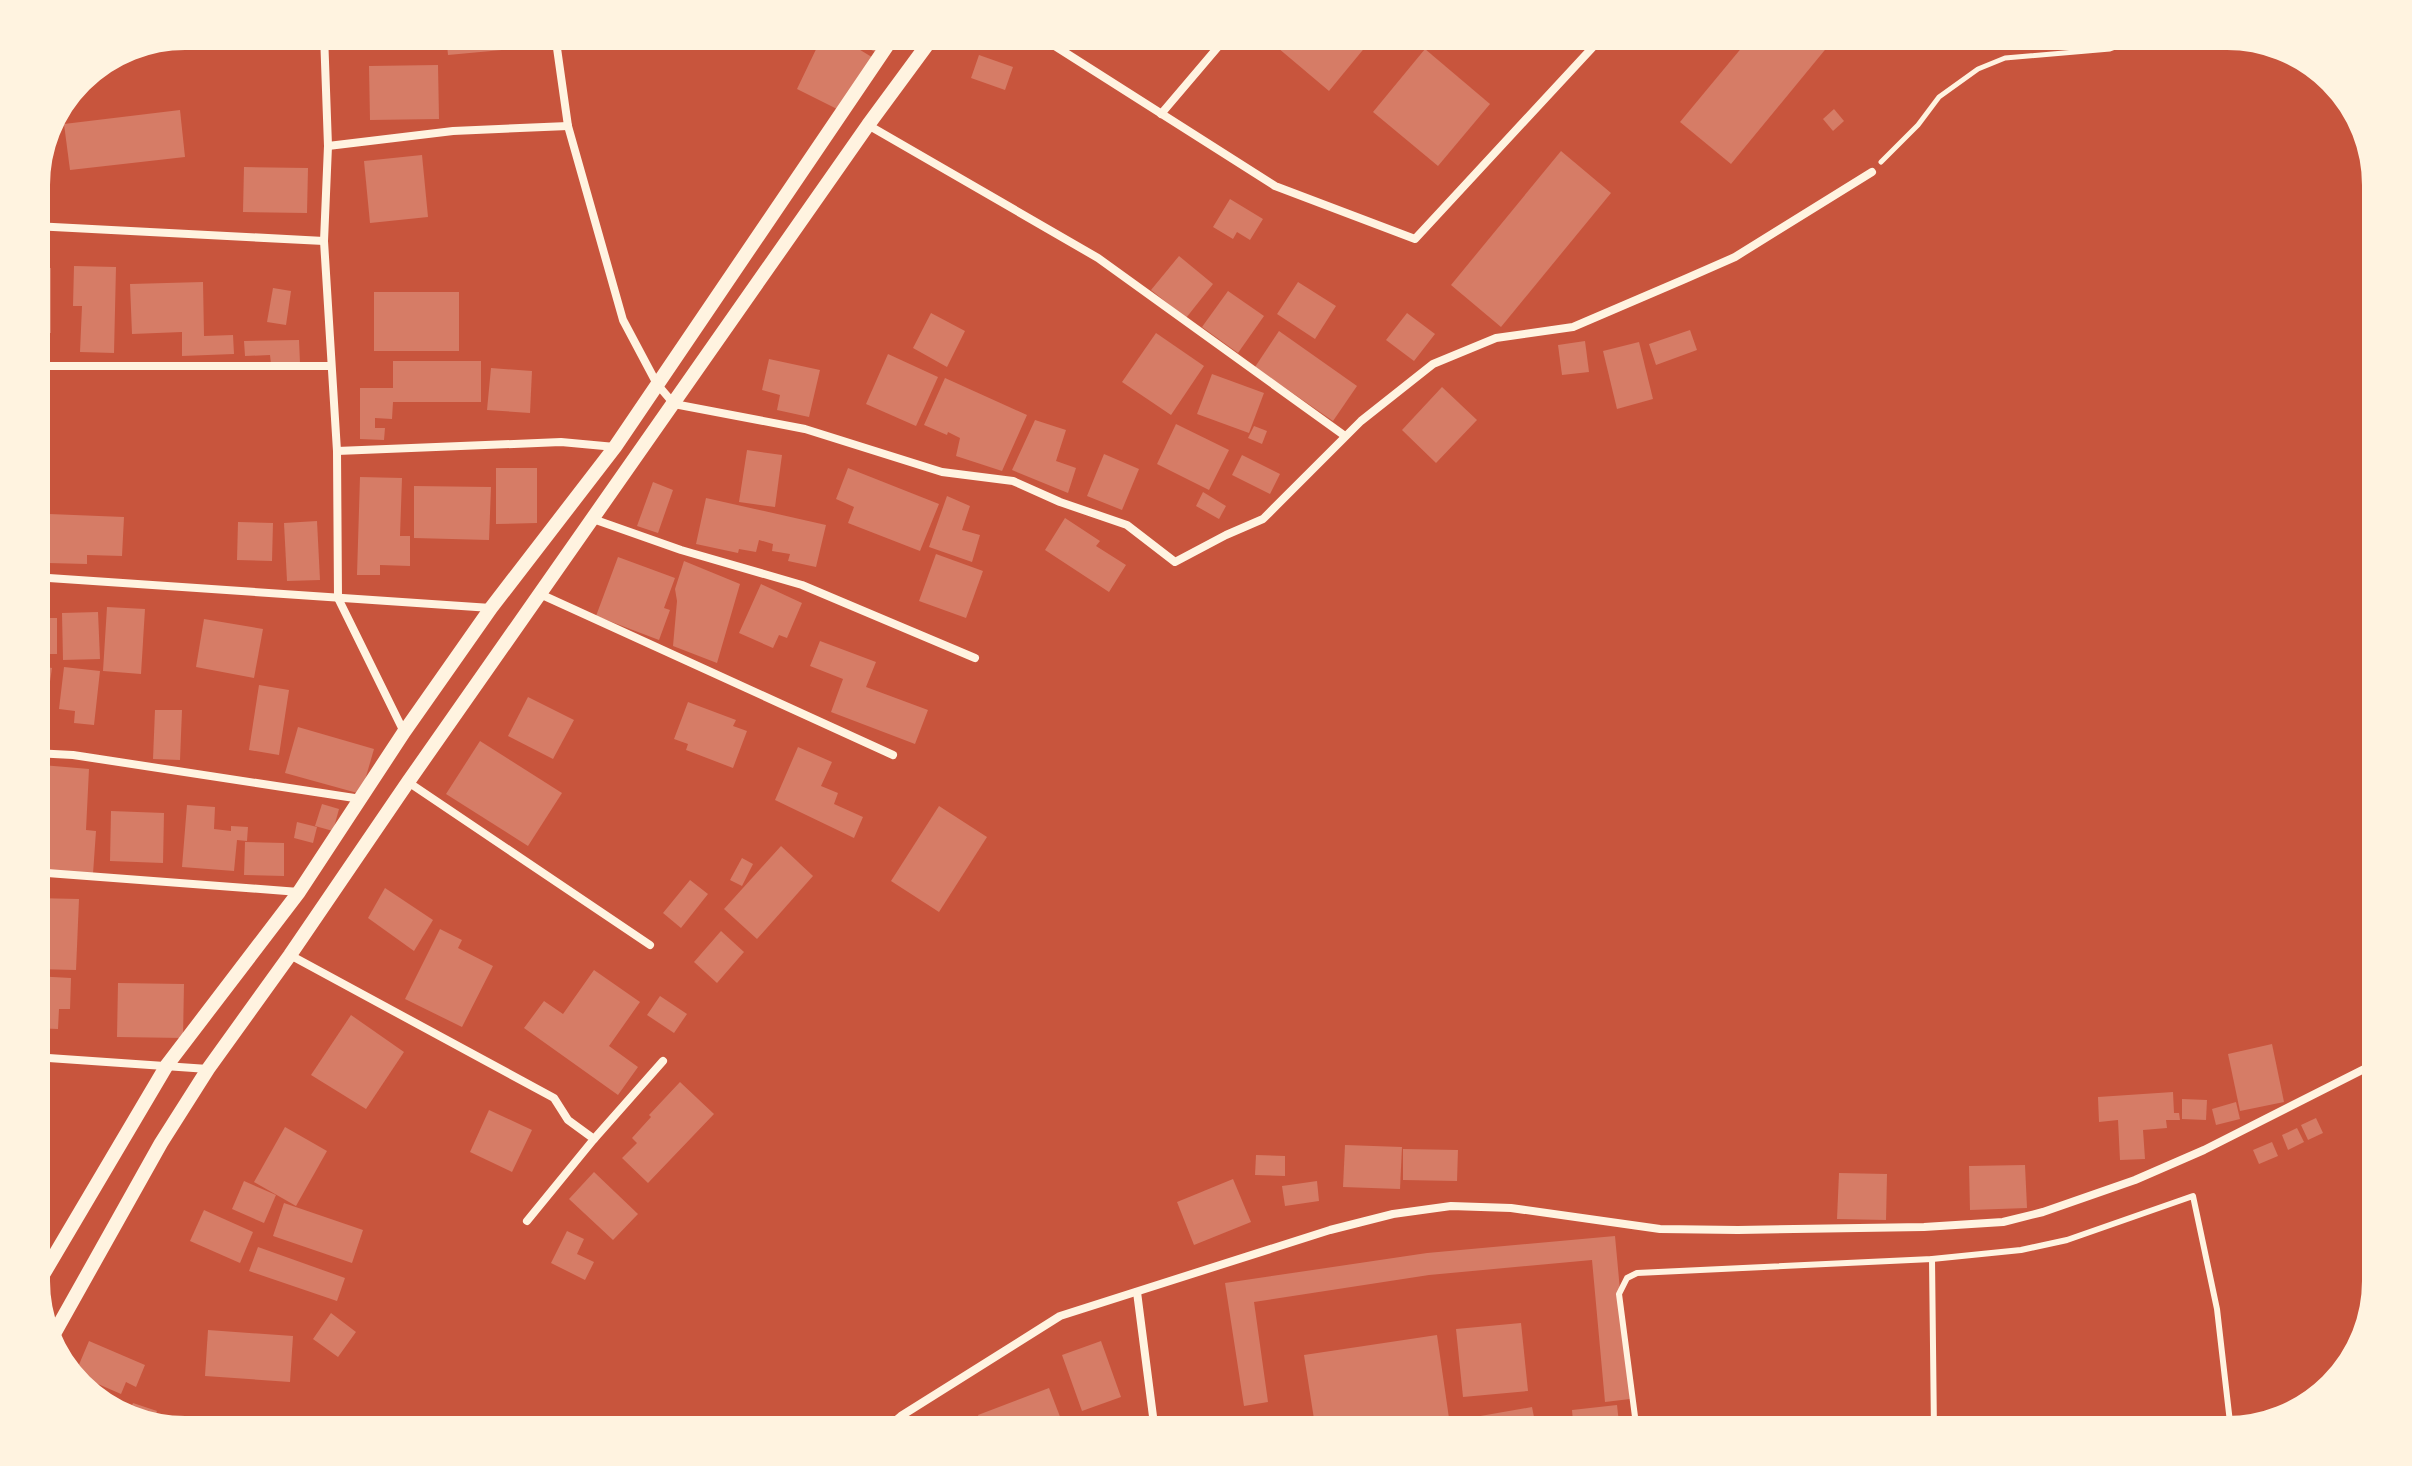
<svg xmlns="http://www.w3.org/2000/svg" width="2412" height="1466" font-family="Roboto,sans-serif">
<style>
.building{fill:#d67c66}
.lines{fill:none;stroke-linecap:round;stroke-linejoin:round}
.path{stroke:#fff3e0;stroke-width:5}
.service{stroke:#fff3e0;stroke-width:6}
.minor{stroke:#fff3e0;stroke-width:8}
.tertiary{stroke:#fff3e0;stroke-width:14}
.rim{fill:none;stroke:#fff3e0;stroke-width:4}
</style>
<rect width="100%" height="100%" fill="#c8553d"/>
<g class="building">
<polygon points="446,34 524,34 525,48 448,55"/>
<polygon points="811,34 834,34 875,59 837,109 797,89 820,41"/>
<polygon points="842,34 885,34 875,52"/>
<polygon points="1267,34 1376,34 1329,91 1265,37"/>
<polygon points="1472,34 1495,34 1485,46"/>
<polygon points="1753,34 1838,34 1731,164 1680,122"/>
<polygon points="1425,49 1490,104 1438,166 1373,112"/>
<polygon points="979,55 1013,67 1005,90 971,78"/>
<polygon points="438,65 439,119 370,120 369,66"/>
<polygon points="1834,109 1844,121 1833,131 1823,119"/>
<polygon points="180,110 185,157 70,170 64,124"/>
<polygon points="1561,151 1611,193 1501,327 1451,285"/>
<polygon points="422,155 428,217 370,223 364,161"/>
<polygon points="244,167 308,168 307,213 243,212"/>
<polygon points="1230,199 1263,219 1250,240 1237,232 1233,239 1213,227"/>
<polygon points="1179,256 1213,284 1186,318 1151,290"/>
<polygon points="74,266 116,267 114,353 80,352 82,306 73,306"/>
<rect x="34" y="268" width="17" height="65"/>
<polygon points="203,282 204,336 233,335 234,354 182,356 182,332 132,334 130,284"/>
<polygon points="1298,282 1336,306 1315,339 1277,314"/>
<polygon points="273,288 291,291 286,325 267,322"/>
<polygon points="1228,291 1264,316 1238,353 1202,327"/>
<rect x="374" y="292" width="85" height="59"/>
<polygon points="931,313 965,331 947,367 913,348"/>
<polygon points="1407,313 1435,334 1414,361 1386,340"/>
<polygon points="1690,330 1697,350 1656,365 1649,344"/>
<polygon points="1279,331 1357,386 1333,421 1255,367"/>
<polygon points="1156,333 1204,366 1171,415 1122,382"/>
<polygon points="299,340 300,363 271,364 270,355 245,356 244,341"/>
<polygon points="1585,341 1589,372 1562,375 1558,345"/>
<polygon points="1639,342 1653,399 1617,409 1603,351"/>
<polygon points="888,354 938,377 916,426 866,404"/>
<polygon points="769,359 820,370 809,417 777,410 780,395 762,390"/>
<polygon points="393,361 481,361 481,402 393,402 392,419 375,418 375,428 385,428 384,440 360,439 360,388 393,388"/>
<polygon points="491,368 532,371 530,413 487,410"/>
<polygon points="1212,374 1264,393 1249,433 1197,414"/>
<polygon points="945,378 1027,415 1002,471 956,456 960,438 948,432 947,435 924,425"/>
<polygon points="1442,387 1477,420 1436,463 1402,430"/>
<polygon points="1035,420 1066,430 1056,461 1076,468 1068,493 1012,470"/>
<polygon points="1176,424 1229,450 1209,490 1157,464"/>
<polygon points="1254,426 1267,431 1262,444 1248,438"/>
<polygon points="747,450 782,455 775,507 739,502"/>
<polygon points="1104,454 1139,469 1122,510 1087,496"/>
<polygon points="1242,455 1280,474 1270,494 1232,475"/>
<polygon points="496,468 537,468 537,523 496,524"/>
<polygon points="848,468 939,504 920,551 848,523 854,507 836,499"/>
<polygon points="360,477 402,478 400,536 410,536 410,566 380,565 380,575 357,575"/>
<polygon points="653,482 673,490 658,533 637,526"/>
<polygon points="414,486 491,487 489,540 414,538"/>
<polygon points="1203,492 1226,506 1219,519 1196,506"/>
<polygon points="947,496 970,506 962,530 980,535 972,562 929,547"/>
<polygon points="706,498 826,525 816,567 788,561 790,554 772,551 773,544 759,540 756,552 739,549 738,553 696,544"/>
<polygon points="49,514 124,517 122,556 87,555 87,564 48,563"/>
<polygon points="34,517 42,517 41,571 34,571"/>
<polygon points="1065,518 1100,541 1096,546 1126,565 1109,592 1045,550"/>
<polygon points="317,521 320,580 287,581 284,523"/>
<polygon points="238,522 273,523 272,561 237,560"/>
<polygon points="936,554 983,571 966,618 919,601"/>
<polygon points="618,557 675,578 664,608 670,610 659,640 596,616"/>
<polygon points="684,561 740,584 717,663 673,646 677,601 675,589"/>
<polygon points="761,584 802,603 787,638 779,635 773,648 739,633"/>
<polygon points="107,607 145,609 141,674 103,671"/>
<polygon points="98,612 100,659 63,660 62,613"/>
<rect x="34" y="618" width="23" height="36"/>
<polygon points="204,619 263,629 254,678 196,667"/>
<polygon points="820,641 876,662 866,687 928,710 915,744 831,712 843,679 810,666"/>
<polygon points="34,665 52,668 47,702 34,700"/>
<polygon points="64,667 100,671 94,725 74,723 75,711 59,709"/>
<polygon points="259,685 289,690 279,755 249,750"/>
<polygon points="528,697 574,720 553,759 508,736"/>
<polygon points="688,702 736,720 733,726 747,731 733,768 686,750 688,744 674,739"/>
<polygon points="155,710 182,710 180,760 153,759"/>
<polygon points="298,727 374,749 361,794 285,773"/>
<polygon points="480,741 562,793 528,846 446,794"/>
<polygon points="798,747 832,762 821,786 838,793 834,804 863,817 854,838 775,800"/>
<polygon points="42,765 89,769 86,830 96,831 93,874 36,870"/>
<polygon points="322,804 339,809 333,831 315,826"/>
<polygon points="187,805 215,807 214,829 231,831 231,826 248,827 247,841 237,840 234,871 182,867"/>
<polygon points="939,806 987,837 939,912 891,881"/>
<polygon points="111,811 164,813 163,863 110,861"/>
<polygon points="297,822 317,827 313,843 294,838"/>
<polygon points="245,842 284,843 284,876 244,875"/>
<polygon points="781,846 813,876 757,939 724,909"/>
<polygon points="742,858 753,864 742,886 730,880"/>
<polygon points="690,880 708,894 681,928 663,913"/>
<polygon points="385,888 433,920 414,951 368,918"/>
<polygon points="34,898 79,899 76,970 34,969"/>
<polygon points="440,929 462,940 458,948 493,966 462,1027 405,999"/>
<polygon points="721,931 744,952 717,983 694,962"/>
<polygon points="594,970 640,1002 609,1046 638,1067 618,1095 524,1028 544,1001 563,1014"/>
<polygon points="34,976 71,978 70,1009 59,1009 58,1029 34,1028"/>
<polygon points="118,983 184,984 183,1038 117,1037"/>
<polygon points="660,996 687,1014 674,1033 647,1015"/>
<polygon points="351,1015 404,1052 366,1109 311,1075"/>
<polygon points="2272,1044 2284,1102 2240,1111 2228,1054"/>
<polygon points="680,1082 714,1114 648,1183 622,1158 637,1143 632,1138 651,1117 649,1115"/>
<polygon points="2173,1092 2174,1113 2179,1113 2180,1120 2166,1120 2167,1128 2143,1130 2145,1159 2120,1160 2118,1120 2099,1122 2098,1097"/>
<polygon points="2182,1099 2207,1100 2206,1120 2182,1119"/>
<polygon points="2236,1102 2240,1119 2216,1125 2212,1109"/>
<polygon points="489,1110 532,1130 512,1172 470,1152"/>
<polygon points="2316,1118 2323,1133 2308,1140 2301,1125"/>
<polygon points="285,1127 327,1151 296,1206 254,1182"/>
<polygon points="2297,1128 2304,1142 2288,1150 2282,1135"/>
<polygon points="2272,1142 2278,1156 2259,1164 2253,1150"/>
<polygon points="1345,1145 1402,1147 1400,1189 1343,1187"/>
<polygon points="1403,1149 1458,1150 1457,1181 1403,1180"/>
<polygon points="1256,1155 1285,1156 1285,1176 1255,1175"/>
<polygon points="2025,1165 2027,1208 1970,1210 1969,1166"/>
<polygon points="594,1172 638,1214 613,1240 569,1199"/>
<polygon points="1839,1173 1887,1174 1886,1220 1837,1219"/>
<polygon points="1233,1179 1251,1222 1194,1245 1177,1202"/>
<polygon points="244,1181 276,1195 264,1223 232,1209"/>
<polygon points="1317,1181 1319,1201 1285,1206 1282,1186"/>
<polygon points="284,1203 363,1230 352,1263 273,1236"/>
<polygon points="204,1210 253,1232 240,1263 190,1241"/>
<polygon points="567,1231 584,1239 577,1254 594,1262 585,1280 551,1263"/>
<polygon points="1615,1236 1630,1399 1605,1402 1592,1260 1429,1275 1254,1302 1268,1402 1244,1406 1225,1283 1427,1253"/>
<polygon points="258,1247 345,1278 337,1301 249,1271"/>
<polygon points="331,1313 356,1332 338,1357 313,1339"/>
<polygon points="1521,1323 1528,1391 1463,1397 1456,1329"/>
<polygon points="208,1330 293,1336 290,1382 205,1376"/>
<polygon points="1437,1335 1451,1432 1316,1432 1304,1355"/>
<polygon points="89,1341 145,1365 136,1387 126,1382 121,1394 75,1374"/>
<polygon points="1101,1341 1121,1397 1082,1411 1062,1355"/>
<polygon points="1049,1388 1064,1427 1051,1432 984,1432 978,1415"/>
<polygon points="89,1391 105,1396 103,1405"/>
<polygon points="108,1402 130,1410 133,1403 157,1411 153,1423 109,1412 106,1408"/>
<polygon points="1617,1405 1620,1432 1574,1432 1572,1410"/>
<polygon points="1532,1407 1537,1432 1471,1432 1469,1418"/>
</g>
<g class="lines">
<polyline class="path" points="1881,162 1918,125 1939,97 1978,69 2005,58 2110,49 2150,34"/>
<g class="service">
<polyline points="1932,1259 1934,1432"/>
<polyline points="1637,1432 1619,1294 1627,1278 1637,1273 1932,1259 2021,1250 2067,1240 2193,1196 2217,1309 2231,1431"/>
</g>
<g class="minor">
<polyline points="324,34 328,146 324,241 337,451 338,598 404,732"/>
<polyline points="555,34 568,126 623,320 657,384 674,404 805,429 942,472 1013,481 1060,502 1127,525 1175,562 1226,535 1263,519 1361,421 1433,364 1496,338 1573,327 1685,279 1735,257 1872,172"/>
<polyline points="1036,34 1275,186 1415,239 1605,34"/>
<polyline points="1161,114 1229,34"/>
<polyline points="868,125 1098,258 1345,436"/>
<polyline points="328,146 453,131 568,126"/>
<polyline points="34,226 324,241"/>
<polyline points="34,366 331,366"/>
<polyline points="337,451 561,442 615,447"/>
<polyline points="593,519 681,550 802,585 975,658"/>
<polyline points="34,577 491,608"/>
<polyline points="540,594 893,755"/>
<polyline points="34,753 73,755 361,799"/>
<polyline points="408,782 650,945"/>
<polyline points="34,872 299,892"/>
<polyline points="290,955 554,1098 568,1120 594,1139 527,1221"/>
<polyline points="34,1057 208,1069"/>
<polyline points="594,1139 663,1061"/>
<polyline points="1137,1292 1155,1432"/>
<polyline points="882,1432 901,1416 1060,1316 1330,1230 1393,1214 1451,1206 1511,1208 1660,1229 1738,1230 1924,1227 2003,1222 2043,1212 2135,1180 2204,1150 2378,1062"/>
</g>
<g class="tertiary">
<polyline points="34,1290 167,1065 299,892 404,732 491,608 615,447 895,34"/>
<polyline points="50,1341 161,1143 208,1069 290,955 408,782 868,125 935,34"/>
</g>
</g>
<path d="M0 0H2412V1466H0ZM185 48H2227A137 137 0 0 1 2364 185V1281A137 137 0 0 1 2227 1418H185A137 137 0 0 1 48 1281V185A137 137 0 0 1 185 48Z" fill="#fff3e0" fill-rule="evenodd"/>
<path class="rim" d="M185 48H2227A137 137 0 0 1 2364 185V1281A137 137 0 0 1 2227 1418H185A137 137 0 0 1 48 1281V185A137 137 0 0 1 185 48Z"/>
</svg>
